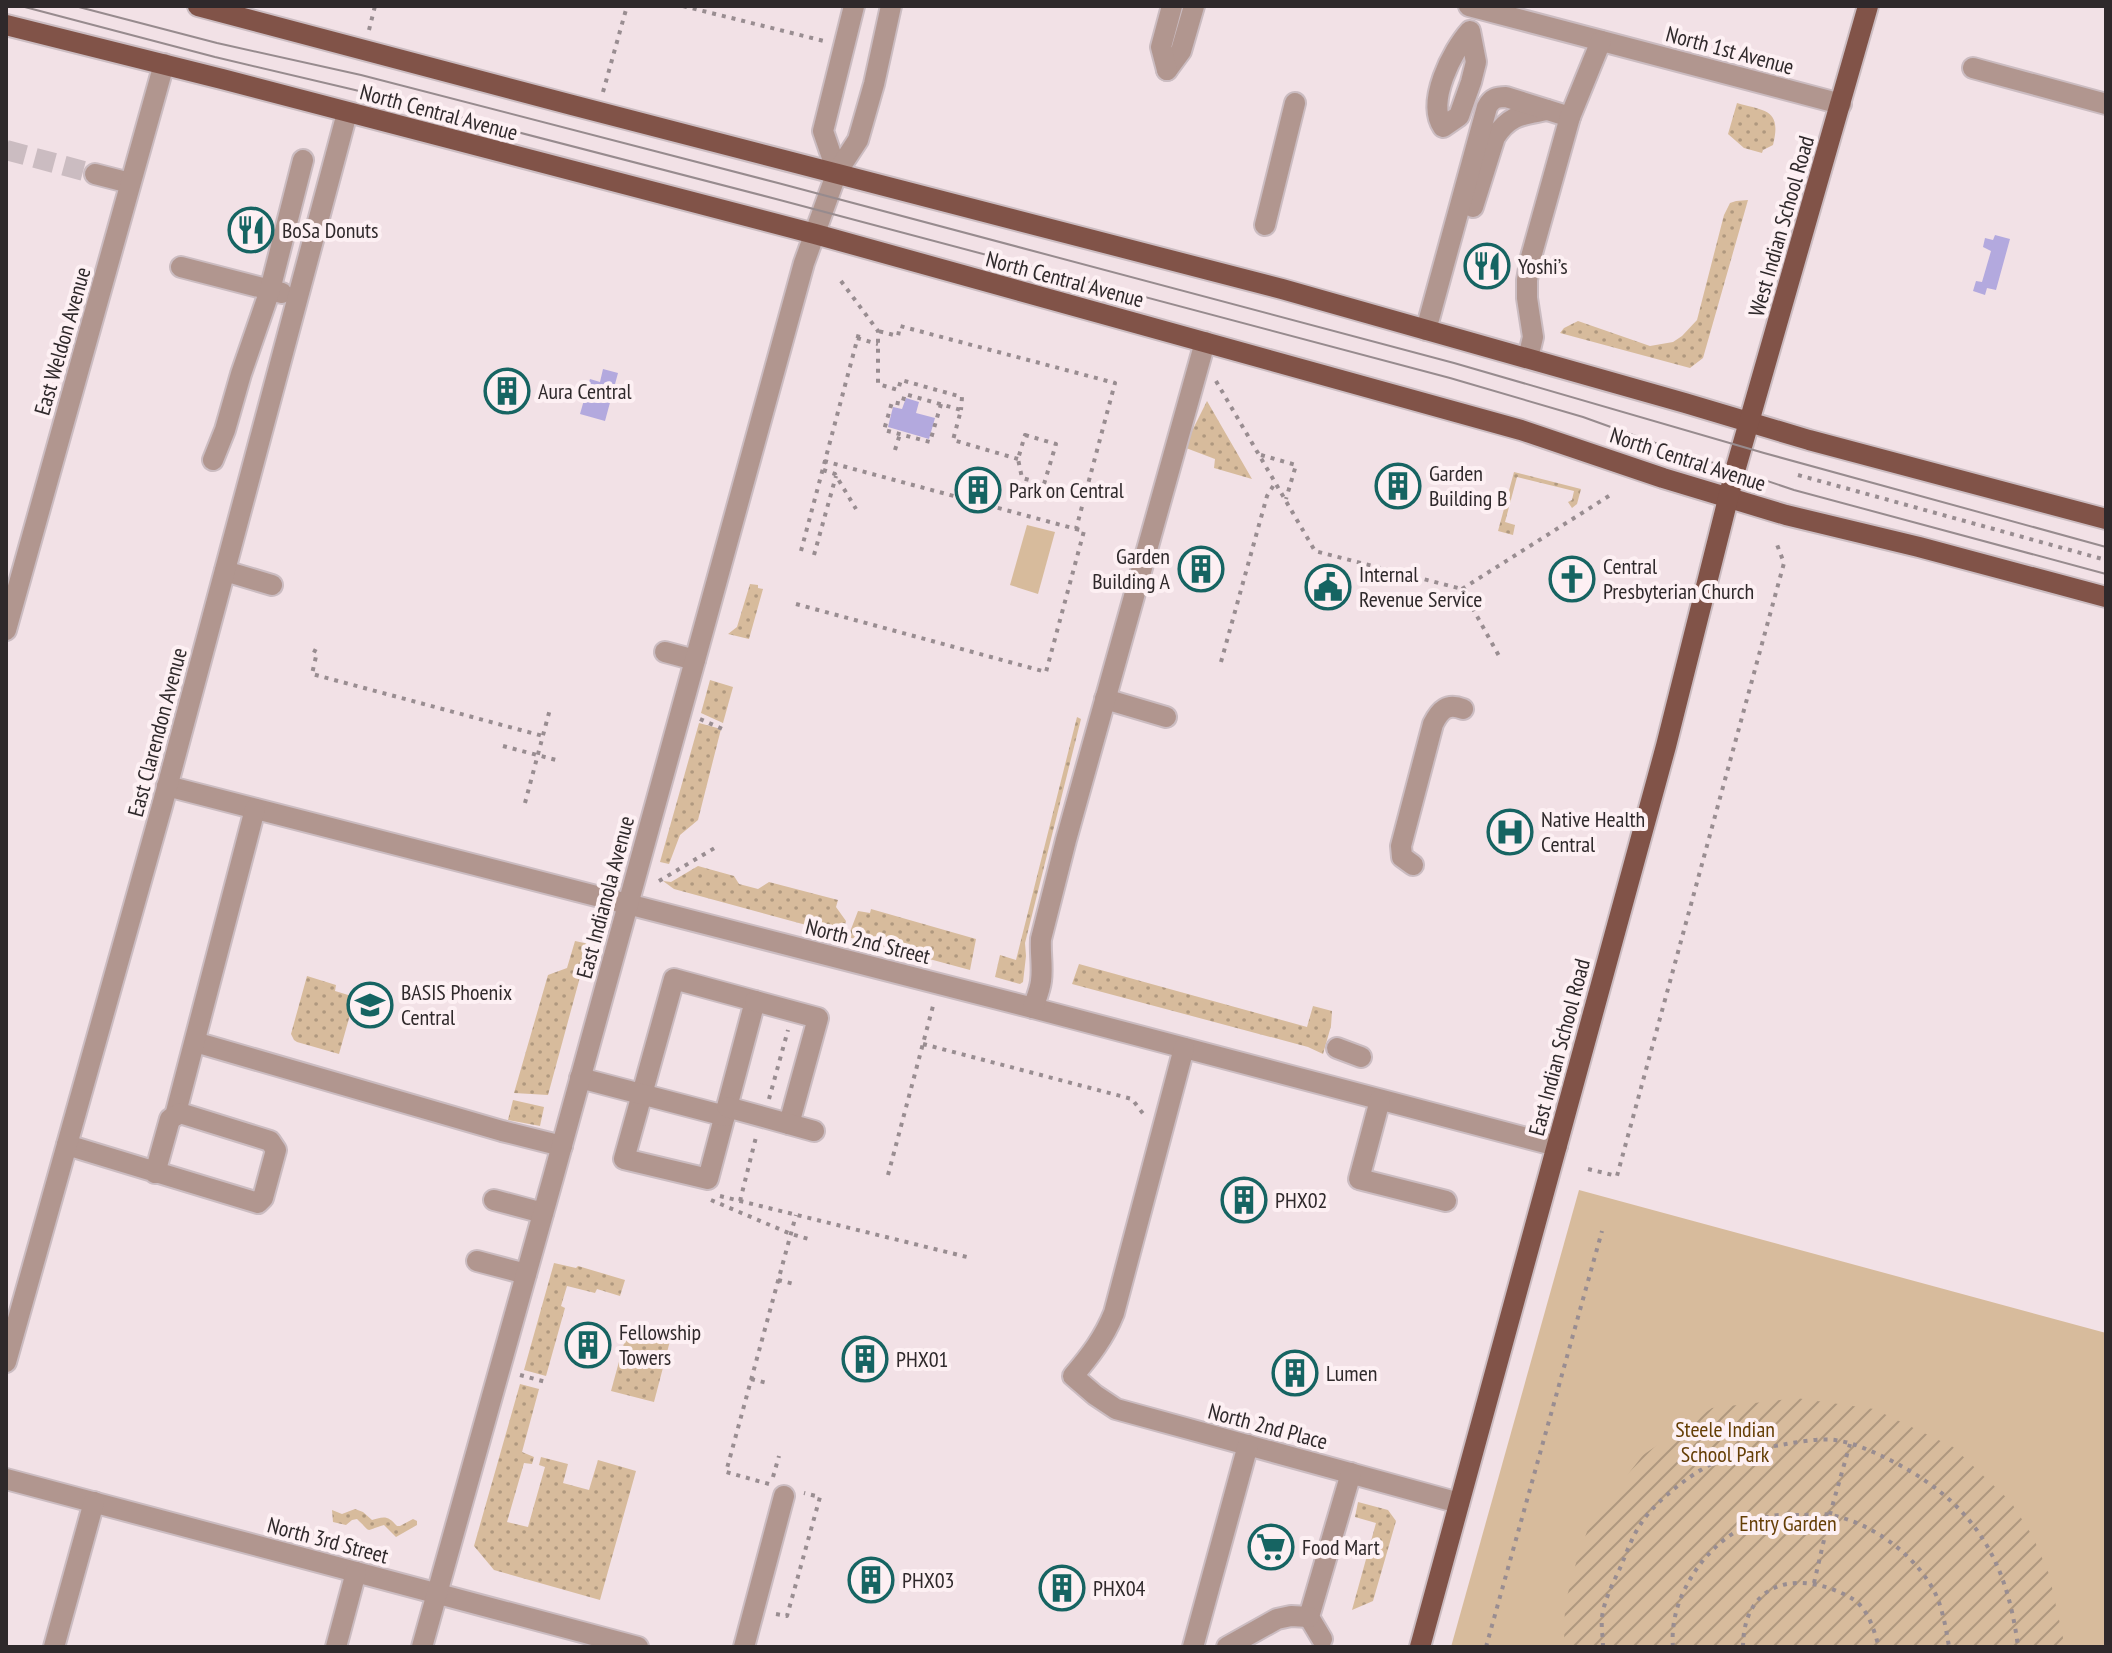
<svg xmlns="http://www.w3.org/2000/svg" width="2112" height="1653" font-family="'PT Sans Narrow',sans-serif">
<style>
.grass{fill:url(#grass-dots)}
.park{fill:#d7bb9c}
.garden{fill:url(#garden-furrows)}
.water{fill:#b3a9de}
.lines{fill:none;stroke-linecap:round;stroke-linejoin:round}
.minor-tunnel{stroke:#cbbcc1;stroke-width:20;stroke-dasharray:20 10;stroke-linecap:butt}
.minor-casing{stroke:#cbbcc1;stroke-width:24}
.major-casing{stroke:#cbbcc1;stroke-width:24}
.path{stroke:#998d91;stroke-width:4;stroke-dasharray:4 6;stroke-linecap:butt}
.minor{stroke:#b1968f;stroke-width:20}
.major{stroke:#815348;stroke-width:20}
.tram{stroke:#978b8e;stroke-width:2}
.labels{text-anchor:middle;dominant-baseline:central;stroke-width:8;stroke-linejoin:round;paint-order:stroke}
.street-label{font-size:22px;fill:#2f292b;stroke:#fdf0f3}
.poi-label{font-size:22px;fill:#2f292b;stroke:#fdf0f3;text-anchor:start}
.park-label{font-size:22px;fill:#653e05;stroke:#fdf0f3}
</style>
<defs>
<pattern id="grass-dots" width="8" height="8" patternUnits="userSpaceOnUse" patternTransform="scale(2)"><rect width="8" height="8" fill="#d7bb9c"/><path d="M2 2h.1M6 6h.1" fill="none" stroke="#af987f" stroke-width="1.8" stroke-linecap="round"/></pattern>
<pattern id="garden-furrows" width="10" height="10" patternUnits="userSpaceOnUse" patternTransform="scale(2)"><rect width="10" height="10" fill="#d7bb9c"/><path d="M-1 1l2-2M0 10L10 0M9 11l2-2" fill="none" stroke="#af987f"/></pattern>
</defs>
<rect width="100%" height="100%" fill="#f2e1e6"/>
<g class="grass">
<path d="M1737,103C1765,111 1782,109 1773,145L1763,150L1762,153L1744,148L1728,134Z"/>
<polygon points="1748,200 1703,358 1690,368 1560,333 1564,328 1578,321 1650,346 1673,342 1682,336 1697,320 1724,215 1730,203 1736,201"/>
<polygon points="1207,401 1252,479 1214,468 1215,459 1186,448 1188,439"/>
<polygon points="1514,472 1581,489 1577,504 1572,508 1568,502 1572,500 1574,491 1517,477 1505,522 1515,525 1513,535 1498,531"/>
<polygon points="750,584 758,585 758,588 763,589 749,639 728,634 737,627"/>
<polygon points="710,680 733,687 723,723 701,713"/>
<polygon points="1077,717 1081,719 1025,943 1026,956 1023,982 1020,984 995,977 1000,955 1016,960"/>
<polygon points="699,723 721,729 698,820 680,835 669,864 660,862"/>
<polygon points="698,866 734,876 739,884 758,889 769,882 838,900 836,907 846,921 843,935 674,889 663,881 671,882"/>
<polygon points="871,909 976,939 970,970 848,937 858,911 870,913"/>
<polygon points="575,941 589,944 548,1095 514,1093 548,975 567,968"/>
<polygon points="1079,964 1307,1027 1313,1006 1332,1011 1331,1026 1323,1054 1308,1047 1072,984"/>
<polygon points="307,976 336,985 335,991 355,997 339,1054 297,1042 294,1040 291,1034"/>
<polygon points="513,1100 544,1107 540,1126 508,1120"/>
<polygon points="554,1263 576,1268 578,1266 625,1280 620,1296 597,1289 595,1293 567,1286 561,1306 565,1308 546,1376 524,1370"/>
<polygon points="629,1325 671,1337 654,1402 611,1391"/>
<polygon points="520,1384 539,1389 522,1452 534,1457 532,1464 524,1463 507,1522 528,1527 545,1467 539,1465 541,1457 568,1464 563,1483 589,1490 598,1460 636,1471 600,1600 494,1570 474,1546"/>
<polygon points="1358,1502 1388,1510 1396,1521 1373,1601 1352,1610 1376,1523 1355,1517"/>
<path d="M355,1509L363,1512L372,1520C385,1516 388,1516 397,1526H400L413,1519L417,1521V1525L396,1537L384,1525C363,1531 373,1534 357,1519L352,1520L346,1525L333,1522L332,1510L342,1514Z"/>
</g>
<g class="park">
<polygon points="1027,525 1055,532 1038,594 1010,585"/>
<polygon points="1579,1190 2106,1333 2106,1647 1451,1647"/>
</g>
<polygon class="garden" points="1796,1398 1874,1409 1953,1447 2011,1502 2033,1537 2049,1574 2065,1647 1564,1647 1565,1604 1576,1563 1590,1523 1643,1455 1712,1408"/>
<g class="water">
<polygon points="1995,235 2010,239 1996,290 1987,288 1985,295 1973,291 1976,281 1982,282 1991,251 1983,247 1985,238 1993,240"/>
<polygon points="603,369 618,373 605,421 580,414 590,379 600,382"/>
<polygon points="906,398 919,402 916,413 935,418 929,439 888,427 893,407 902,409"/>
</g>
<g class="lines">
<polyline class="minor-tunnel" points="6,150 95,174"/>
<g class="minor-casing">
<g id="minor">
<polyline points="1469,6 1841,104"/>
<path d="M1470,31L1476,62L1471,82L1459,116L1443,127C1426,102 1452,51 1470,31Z"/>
<polyline points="1973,68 2106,104"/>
<polyline points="1167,70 1181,51 1194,6"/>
<polyline points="1167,70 1161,47 1172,6"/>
<polyline points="837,172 823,131 854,6"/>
<polyline points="95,174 130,183"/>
<path d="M1473,207L1495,137C1510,114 1523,115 1547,110"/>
<polyline points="1265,225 1295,103"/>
<polyline points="181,267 282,293"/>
<path d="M1426,330L1487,107C1492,98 1497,97 1506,97L1570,117"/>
<polyline points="1528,358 1533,337 1527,298 1527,280 1531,257 1570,117 1601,41"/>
<polyline points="213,460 225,430 241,374 270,290 303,160"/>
<polyline points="225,571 272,585"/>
<polyline points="6,630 164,64"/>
<polyline points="665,652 695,660"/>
<polyline points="1105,699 1166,717"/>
<polyline points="167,786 1033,1008 1557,1146"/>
<path d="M1413,865L1402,857L1401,846L1433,724C1440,710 1447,703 1463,709"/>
<polygon points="674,979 755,1001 708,1179 624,1159"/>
<polyline points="755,1001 818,1018 789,1124"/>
<path d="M1033,1008C1036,999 1040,990 1041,981C1043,967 1040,953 1041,939L1066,840L1205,342"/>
<polyline points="195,1042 502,1131 562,1146"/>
<path d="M1184,1048L1114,1313C1104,1338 1090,1356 1073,1376L1095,1395L1116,1409L1459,1503"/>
<polyline points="1337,1048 1361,1057"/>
<polyline points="580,1078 725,1116"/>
<polyline points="1380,1100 1359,1179 1446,1201"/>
<polyline points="727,1107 814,1131"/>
<polyline points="175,1116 255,809"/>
<polyline points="67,1145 258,1203 263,1198 276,1150 270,1141 180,1113 170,1119 155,1173"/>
<polyline points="494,1200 543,1213"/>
<polyline points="477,1261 526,1274"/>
<polyline points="6,1362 162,806 347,113"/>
<polyline points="6,1479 638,1647"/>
<polyline points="1322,1639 1309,1617 1351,1473"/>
<polyline points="54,1647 94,1502"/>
<polyline points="336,1647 356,1572"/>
<polyline points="422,1647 553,1178 804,263 837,172 858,140 874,84 891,6"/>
<polyline points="744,1647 784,1496"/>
<polyline points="1193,1647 1248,1445"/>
<polyline points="1227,1647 1277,1619 1291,1616 1309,1617"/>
</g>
</g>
<g class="major-casing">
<g id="major">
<polyline points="198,6 572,105 1282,289 1685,403 1809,440 2106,519"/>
<polyline points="6,25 222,79 815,234 1521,430 1663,478 1786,515 1919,547 2106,597"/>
<polyline points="1420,1647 1666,746 1735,471 1868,6"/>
</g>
</g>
<g class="path">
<polyline points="683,6 824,41"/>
<polyline points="369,30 375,6"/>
<polyline points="603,92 627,6"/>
<polyline points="841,281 878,331 878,384 898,390 901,380 962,397 961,410"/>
<polyline points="857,338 878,344"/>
<polyline points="1216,381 1315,551 1462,589 1499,656"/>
<polyline points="941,404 930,442 884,430 892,402 902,404 905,394 961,410 953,440 1018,459"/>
<polygon points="1025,435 1056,444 1044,484 1022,478 1018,459"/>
<polyline points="895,450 900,434"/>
<polyline points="1261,455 1296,465 1286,499"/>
<polyline points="824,461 1076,529 1115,383 900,326 898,336 878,331"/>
<polyline points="823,470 835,474 856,509"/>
<polyline points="1798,475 2106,560"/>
<polyline points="801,551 860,329"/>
<polyline points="814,555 836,476"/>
<polyline points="1462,589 1612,494"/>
<polyline points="796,604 1046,672 1084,531 1076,529"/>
<polyline points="313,650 317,652 312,674 543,736"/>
<polyline points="1221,662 1267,496 1275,483"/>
<polyline points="700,719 727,731"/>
<polyline points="503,746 560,761"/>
<polyline points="525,803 550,709"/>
<polyline points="659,881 718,846"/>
<polyline points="923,1044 1132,1099 1144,1115"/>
<polyline points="769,1099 788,1030"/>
<polyline points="1588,1169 1617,1176 1784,563 1776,542"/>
<polyline points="888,1175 933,1006"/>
<polyline points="720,1196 971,1258"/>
<polyline points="711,1200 791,1234 812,1240"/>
<polyline points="740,1201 756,1137"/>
<polyline points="778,1280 794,1284"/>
<polyline points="520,1375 546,1382"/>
<polyline points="751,1379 767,1383"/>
<polyline points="773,1477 779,1456"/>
<polyline points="769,1484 726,1472 796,1215"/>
<polyline points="1814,1583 1830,1514 1850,1444"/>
<polyline points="776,1614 787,1616 820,1497 804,1493"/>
<polyline points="1486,1647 1602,1231"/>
<path d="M1603,1647C1603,1637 1601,1627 1602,1617C1604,1600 1614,1581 1621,1566C1627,1551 1633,1535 1642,1522C1657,1499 1697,1469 1722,1459C1741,1452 1761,1448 1781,1445C1798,1442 1818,1438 1835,1440C1855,1443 1874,1452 1892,1461C1972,1502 2007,1558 2018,1647"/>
<path d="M1673,1647C1671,1624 1677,1603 1688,1583C1705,1551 1735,1526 1771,1516C1780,1514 1792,1515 1801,1515C1811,1515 1822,1513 1832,1515C1872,1524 1912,1552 1933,1589C1942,1605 1946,1628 1949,1647"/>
<path d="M1743,1647C1743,1594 1780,1572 1829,1588C1839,1592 1848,1595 1857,1602C1870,1614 1874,1631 1879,1647"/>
</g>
<use href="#minor" class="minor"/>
<use href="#major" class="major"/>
<g class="tram">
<polyline points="21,6 215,57 355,90 776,199 1450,378 1583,417 1672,449 1794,490 2106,574"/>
<polyline points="75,6 217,43 361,75 778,183 1454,363 1764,453 2106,547"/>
</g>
</g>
<defs>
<g id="restaurant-ring" transform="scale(2.3)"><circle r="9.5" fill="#fdf0f3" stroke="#166462" stroke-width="1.5"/><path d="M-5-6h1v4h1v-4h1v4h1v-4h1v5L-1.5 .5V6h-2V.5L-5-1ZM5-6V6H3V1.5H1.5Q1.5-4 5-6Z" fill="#166462"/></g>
<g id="building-ring" transform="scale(2.3)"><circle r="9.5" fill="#fdf0f3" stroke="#166462" stroke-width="1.5"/><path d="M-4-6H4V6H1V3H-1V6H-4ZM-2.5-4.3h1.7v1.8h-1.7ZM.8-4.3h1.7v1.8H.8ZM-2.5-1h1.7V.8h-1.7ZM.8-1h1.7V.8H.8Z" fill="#166462"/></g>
<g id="church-ring" transform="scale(2.3)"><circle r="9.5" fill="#fdf0f3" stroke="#166462" stroke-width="1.5"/><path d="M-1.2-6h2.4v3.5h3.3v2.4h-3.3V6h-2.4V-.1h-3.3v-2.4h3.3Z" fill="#166462"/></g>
<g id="civic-ring" transform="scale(2.3)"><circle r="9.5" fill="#fdf0f3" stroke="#166462" stroke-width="1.5"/><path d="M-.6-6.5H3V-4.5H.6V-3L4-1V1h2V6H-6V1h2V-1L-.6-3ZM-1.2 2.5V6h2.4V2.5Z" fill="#166462"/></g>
<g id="hospital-ring" transform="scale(2.3)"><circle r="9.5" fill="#fdf0f3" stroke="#166462" stroke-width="1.5"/><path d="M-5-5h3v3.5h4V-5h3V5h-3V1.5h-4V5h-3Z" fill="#166462"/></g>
<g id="school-ring" transform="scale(2.3)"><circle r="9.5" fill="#fdf0f3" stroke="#166462" stroke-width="1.5"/><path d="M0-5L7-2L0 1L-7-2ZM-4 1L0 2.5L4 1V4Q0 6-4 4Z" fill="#166462"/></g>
<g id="supermarket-ring" transform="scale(2.3)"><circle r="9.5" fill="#fdf0f3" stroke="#166462" stroke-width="1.5"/><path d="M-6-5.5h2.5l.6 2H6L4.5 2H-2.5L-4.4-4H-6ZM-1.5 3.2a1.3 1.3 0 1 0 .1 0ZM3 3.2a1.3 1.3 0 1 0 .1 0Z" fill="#166462"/></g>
</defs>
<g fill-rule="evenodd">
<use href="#restaurant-ring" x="251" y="230"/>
<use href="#restaurant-ring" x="1487" y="266"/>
<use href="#building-ring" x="507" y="391"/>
<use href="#building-ring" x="1398" y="486"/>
<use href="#building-ring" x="978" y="490"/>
<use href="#building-ring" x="1201" y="569"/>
<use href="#church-ring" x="1572" y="579"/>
<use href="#civic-ring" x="1328" y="587"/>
<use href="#hospital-ring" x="1510" y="832"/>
<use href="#school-ring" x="370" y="1005"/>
<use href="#building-ring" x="1244" y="1200"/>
<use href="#building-ring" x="588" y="1345"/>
<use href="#building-ring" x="865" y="1359"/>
<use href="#building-ring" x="1295" y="1373"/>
<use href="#supermarket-ring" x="1271" y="1547"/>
<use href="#building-ring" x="871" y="1580"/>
<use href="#building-ring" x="1062" y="1588"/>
</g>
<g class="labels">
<g class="street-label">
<text transform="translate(1730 50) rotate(15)">North 1st Avenue</text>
<text transform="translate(439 112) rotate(15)">North Central Avenue</text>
<text transform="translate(1781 226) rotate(-74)">West Indian School Road</text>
<text transform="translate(1065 279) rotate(15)">North Central Avenue</text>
<text transform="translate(62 341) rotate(-74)">East Weldon Avenue</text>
<text transform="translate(1688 459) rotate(18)">North Central Avenue</text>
<text transform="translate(157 732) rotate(-75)">East Clarendon Avenue</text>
<text transform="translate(605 897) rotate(-75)">East Indianola Avenue</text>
<text transform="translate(868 941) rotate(14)">North 2nd Street</text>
<text transform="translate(1559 1047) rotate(-75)">East Indian School Road</text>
<text transform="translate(1268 1426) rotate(15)">North 2nd Place</text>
<text transform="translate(328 1540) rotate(15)">North 3rd Street</text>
</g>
<g class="poi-label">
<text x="282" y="230">BoSa Donuts</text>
<text x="1518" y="266">Yoshi’s</text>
<text x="538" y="391">Aura Central</text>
<text x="1429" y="473">Garden<tspan x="1429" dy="25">Building B</tspan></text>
<text x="1009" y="490">Park on Central</text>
<text x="1170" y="556" text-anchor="end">Garden<tspan x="1170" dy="25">Building A</tspan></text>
<text x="1603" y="566">Central<tspan x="1603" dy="25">Presbyterian Church</tspan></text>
<text x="1359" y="574">Internal<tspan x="1359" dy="25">Revenue Service</tspan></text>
<text x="1541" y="819">Native Health<tspan x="1541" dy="25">Central</tspan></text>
<text x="401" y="992">BASIS Phoenix<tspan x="401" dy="25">Central</tspan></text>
<text x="1275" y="1200">PHX02</text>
<text x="619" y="1332">Fellowship<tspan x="619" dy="25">Towers</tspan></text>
<text x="896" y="1359">PHX01</text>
<text x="1326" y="1373">Lumen</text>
<text x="1302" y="1547">Food Mart</text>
<text x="902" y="1580">PHX03</text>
<text x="1093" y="1588">PHX04</text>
</g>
<g class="park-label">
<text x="1725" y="1429">Steele Indian<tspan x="1725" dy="25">School Park</tspan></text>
<text x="1788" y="1523">Entry Garden</text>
</g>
</g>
<rect width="2112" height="1653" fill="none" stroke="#2f292b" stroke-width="16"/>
</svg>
